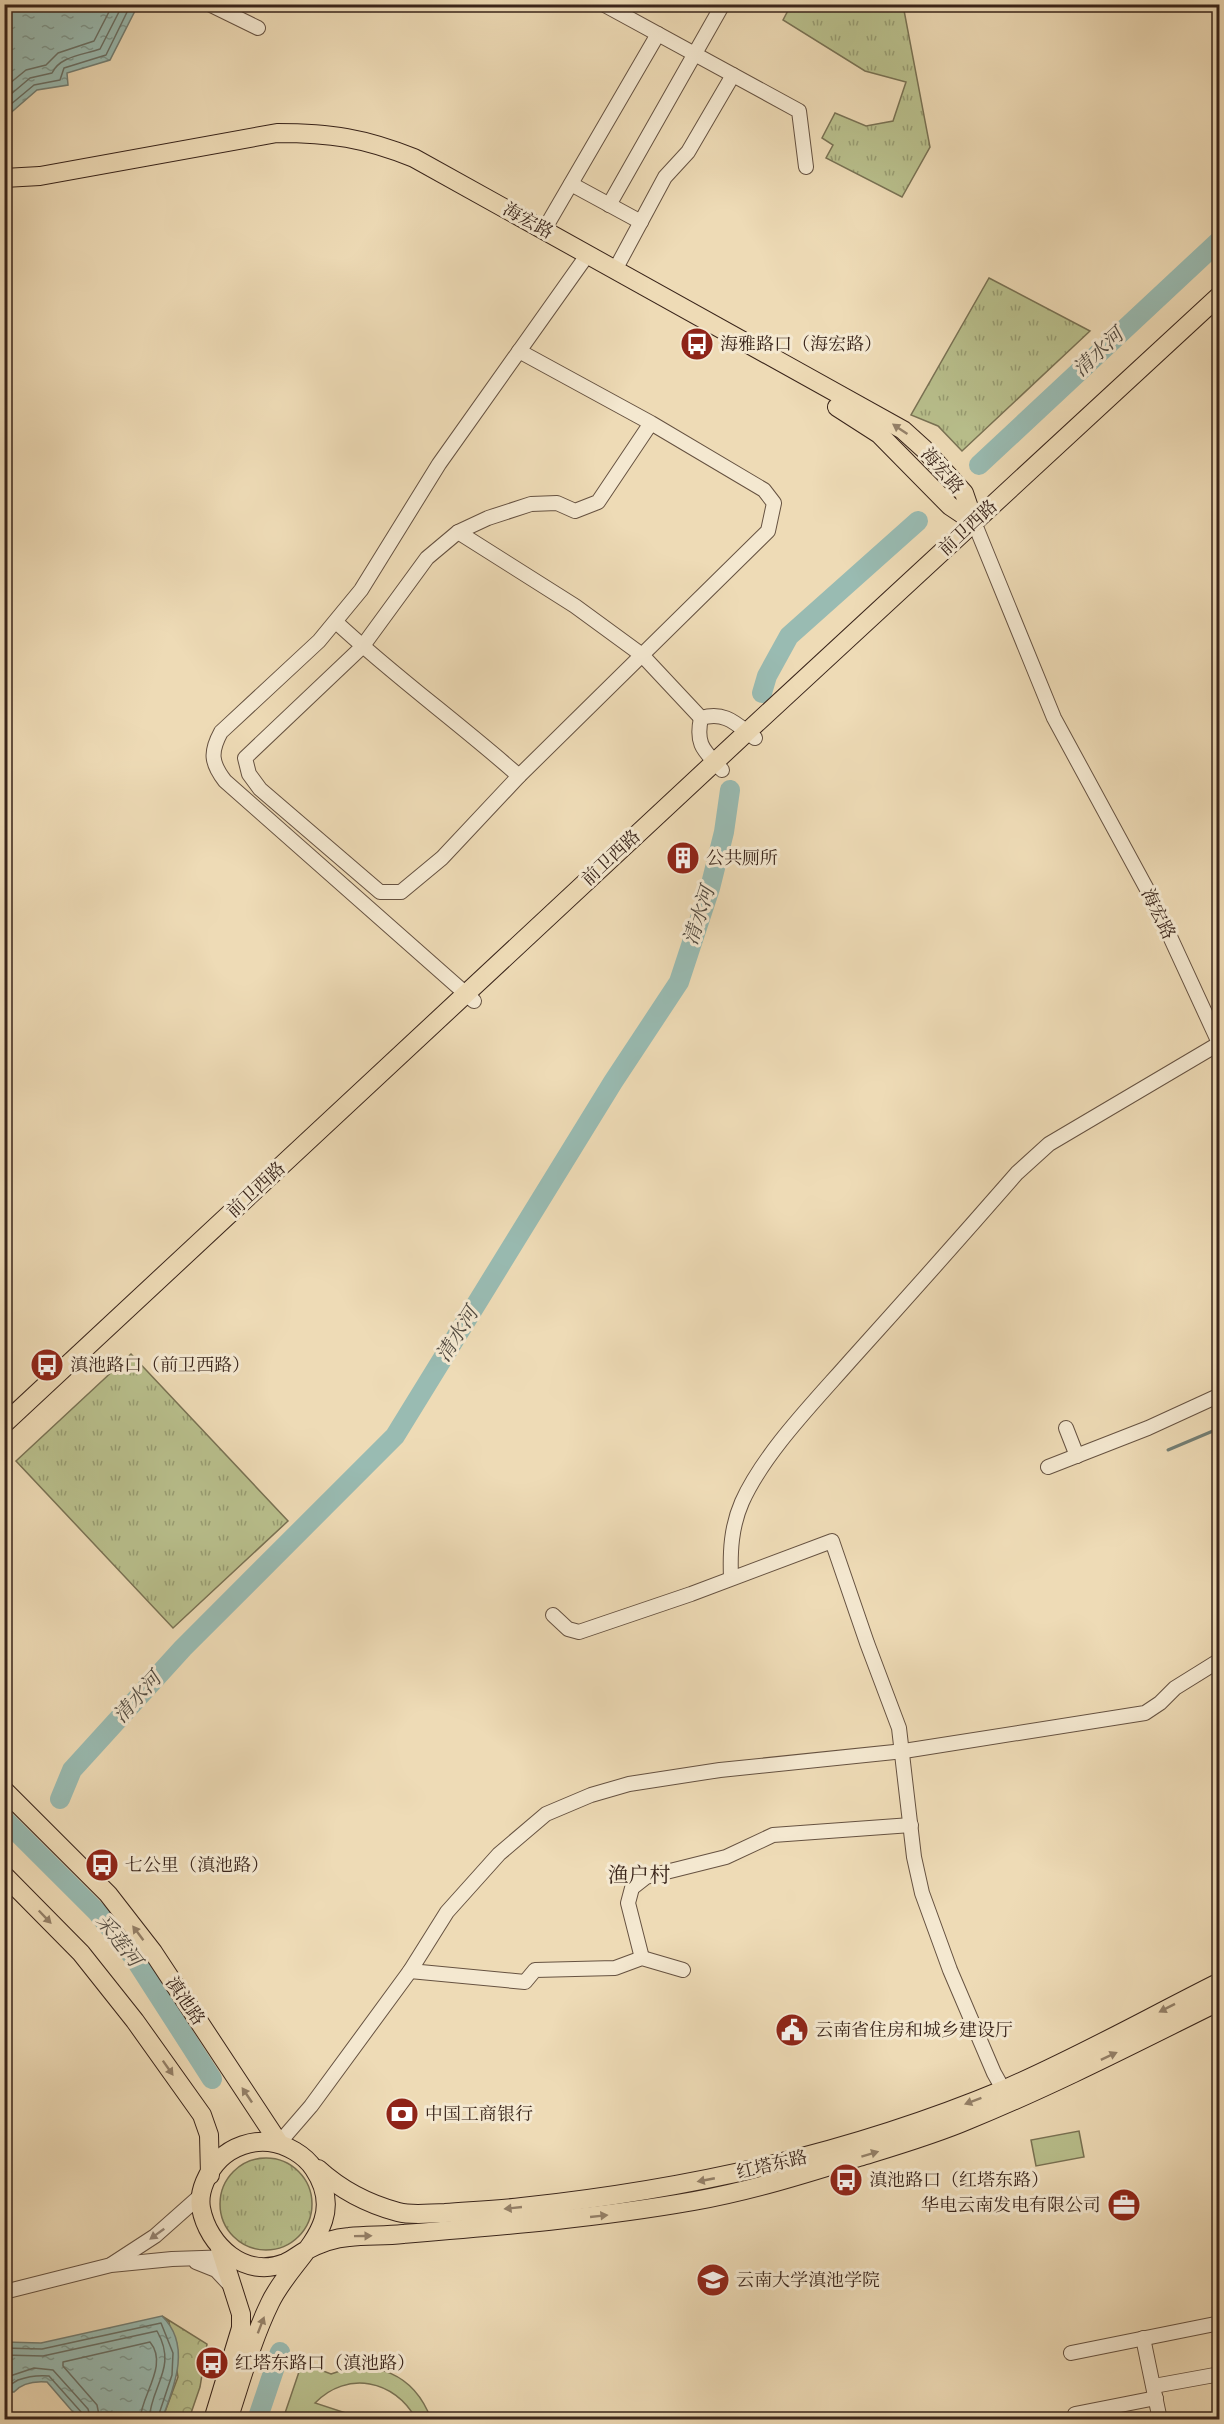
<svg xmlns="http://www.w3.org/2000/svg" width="1224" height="2424" font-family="'Libre Bodoni','Noto Serif SC',serif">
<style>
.grass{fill:url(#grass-tufts);stroke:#797254;stroke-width:1.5}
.forest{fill:url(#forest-crowns);stroke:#797254;stroke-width:1.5}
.pitch{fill:#b9c08d;stroke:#797254;stroke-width:1.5}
.water{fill:url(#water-ripples);stroke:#737f75;stroke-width:1.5}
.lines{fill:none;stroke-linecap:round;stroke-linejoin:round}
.shore{stroke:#697066;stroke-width:1.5}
.stream{stroke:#737f75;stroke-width:3}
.river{stroke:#99bbb2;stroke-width:20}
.minor-casing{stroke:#665241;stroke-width:16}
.major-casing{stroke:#39241a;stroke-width:20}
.minor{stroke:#f4e8d0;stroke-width:14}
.major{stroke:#eedbb6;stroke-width:18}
.oneway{fill:#948068}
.oneway2{fill:#968675}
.labels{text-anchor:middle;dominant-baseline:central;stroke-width:6;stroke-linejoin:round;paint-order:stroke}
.street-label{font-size:18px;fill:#39241a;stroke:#f4e8d0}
.poi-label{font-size:18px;fill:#39241a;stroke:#f4e8d0;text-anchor:start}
.water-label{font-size:20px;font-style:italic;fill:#514a40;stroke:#f4e8d0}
.quarter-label{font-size:21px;fill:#39241a;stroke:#f4e8d0}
</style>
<defs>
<pattern id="grass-tufts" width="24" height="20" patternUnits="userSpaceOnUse" patternTransform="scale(1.5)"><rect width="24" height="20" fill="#b9c08d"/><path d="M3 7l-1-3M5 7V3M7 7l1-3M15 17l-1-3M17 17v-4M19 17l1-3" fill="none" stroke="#979c72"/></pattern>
<pattern id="forest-crowns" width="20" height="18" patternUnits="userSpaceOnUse" patternTransform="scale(1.5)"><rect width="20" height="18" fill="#b9c08d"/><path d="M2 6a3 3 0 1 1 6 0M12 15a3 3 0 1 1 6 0" fill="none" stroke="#979c72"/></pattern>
<pattern id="water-ripples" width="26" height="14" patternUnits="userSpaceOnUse" patternTransform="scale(1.5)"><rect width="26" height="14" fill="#99bbb2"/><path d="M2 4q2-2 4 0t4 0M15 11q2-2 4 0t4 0" fill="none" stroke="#7e9890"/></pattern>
</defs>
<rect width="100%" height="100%" fill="#eedbb6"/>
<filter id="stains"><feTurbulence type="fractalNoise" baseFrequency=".00333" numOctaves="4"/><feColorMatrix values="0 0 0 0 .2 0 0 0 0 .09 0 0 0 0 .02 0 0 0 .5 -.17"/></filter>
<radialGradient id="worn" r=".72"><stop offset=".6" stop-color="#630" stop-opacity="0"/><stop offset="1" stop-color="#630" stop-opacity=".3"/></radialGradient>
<g class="grass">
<polygon points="791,5 903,5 930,147 902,197 826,158 833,145 822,138 835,113 866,126 893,121 906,82 865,71 783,20"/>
<polygon points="989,278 1090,331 962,451 938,426 911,415"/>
<polygon points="131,1354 288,1521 173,1628 16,1461"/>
<circle cx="266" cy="2204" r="46"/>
</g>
<polygon class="forest" points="162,2316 207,2344 200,2387 189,2419 162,2420 178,2377 169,2322"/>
<g class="pitch">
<polygon points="1079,2131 1084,2157 1036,2166 1031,2140"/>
<path d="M302,2363L331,2374C375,2358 414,2374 431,2419H416C395,2380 347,2370 315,2403L364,2419H283Z"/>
</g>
<g class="water">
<polygon points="4,5 5,4 138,5 110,60 67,73 68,85 37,90 6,117"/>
<path d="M162,2316C192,2345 174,2387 162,2419H79L47,2382C35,2381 22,2383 14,2392H5V2342L41,2343Z"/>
</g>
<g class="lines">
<g class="shore">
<polyline points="4,88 26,70 46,65 58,53 94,41 113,4"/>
<path d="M4,100L30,78L52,73C60,56 83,55 100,49L123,4"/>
<polyline points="4,110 34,85 60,80 64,68 106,55 131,4"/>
<polyline points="4,2348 42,2349 161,2323 173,2353 172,2375 157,2420"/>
<path d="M4,2355L43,2356L157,2331C178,2368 151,2385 149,2420"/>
<polyline points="4,2378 34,2368 53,2370 88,2409 91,2420"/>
<path d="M4,2386C11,2386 12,2383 18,2380C29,2376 38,2375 49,2376L82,2413L84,2420"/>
<path d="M100,2420L97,2405L63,2366V2362L150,2342C169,2365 141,2395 140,2420"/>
</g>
<polyline class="stream" points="1168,1450 1220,1428"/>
<g class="river">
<polyline points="979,465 1220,240"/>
<polyline points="762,693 767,676 789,636 918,521"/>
<polyline points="60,1799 72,1770 183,1648 395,1436 613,1082 679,982 710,888 724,832 730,790"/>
<polyline points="4,1819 97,1912 135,1959 212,2079"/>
<polyline points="257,2420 280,2352"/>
</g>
<g class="minor-casing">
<g id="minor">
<polyline points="209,4 258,28"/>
<polyline points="603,4 799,111 806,167"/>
<polyline points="571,184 641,222"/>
<polyline points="609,205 723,4"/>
<polyline points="544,230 658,34"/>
<polyline points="615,270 665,177 688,152 733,75"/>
<polyline points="519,351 651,423 764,490 774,503 768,531 519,776 442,858 401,892 380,892 260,789 249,774 245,758 362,647 427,558 458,532 488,518 531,504 557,503 575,511 598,502 651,423"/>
<polyline points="974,522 1054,718 1155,904 1220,1045"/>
<polyline points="458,532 575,606 642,655 701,718"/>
<path d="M336,622C394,676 459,723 519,776"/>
<path d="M722,770C705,751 695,746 701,718C726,711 736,724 755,738"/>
<path d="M474,1001L225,781C211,763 210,752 221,732L319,641L361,590L439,464L588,254"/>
<polyline points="1066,1428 1077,1456"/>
<polyline points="1048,1467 1148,1428 1220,1395"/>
<path d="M731,1578C730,1552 731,1527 742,1502C764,1453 814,1402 850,1361C906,1299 962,1236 1017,1173L1049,1144L1220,1043"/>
<polyline points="553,1615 568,1629 579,1632 691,1594 832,1541 867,1643 899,1728 914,1857 922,1893 950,1970 994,2073 1003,2089"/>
<polyline points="642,1958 628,1903 632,1888 646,1877 726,1857 773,1835 911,1825"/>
<polyline points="410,1971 525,1982 535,1970 615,1968 642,1958 683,1970"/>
<polyline points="279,2143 311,2106 410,1971 447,1912 499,1854 546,1814 591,1795 629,1784 720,1770 904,1751 1145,1713 1160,1703 1175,1688 1220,1660"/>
<polyline points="196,2262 216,2270 231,2286"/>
<polyline points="112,2264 155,2236 199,2197"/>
<polyline points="4,2292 111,2265 172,2259 232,2257"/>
<polyline points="1143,2338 1160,2420"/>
<polyline points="1071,2353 1220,2323"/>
<polyline points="1154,2386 1220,2374"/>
<polyline points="1075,2414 1156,2398"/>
</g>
</g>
<g class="major-casing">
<g id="major">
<path d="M4,178L40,176L277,133C331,133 364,138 414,158L903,430L924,449L964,493L974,522"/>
<polyline points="837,407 879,434 950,506 974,522"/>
<polyline points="4,1424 747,732 1220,295"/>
<polyline points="4,1790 108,1894 153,1952 279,2143"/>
<polyline points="4,1875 81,1953 135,2021 202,2115 209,2135 210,2175"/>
<path d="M318,2169C341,2190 368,2204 398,2212C413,2216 430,2213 445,2213C471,2211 496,2210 522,2207C689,2189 849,2154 1005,2089C1079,2057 1148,2018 1220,1982"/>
<polyline points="213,2420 241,2328 241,2314 220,2248"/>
<path d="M228,2420C241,2381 252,2340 270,2303C292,2256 351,2225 314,2169C305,2155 286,2144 269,2142C252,2140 232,2147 220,2159C208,2171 198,2191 201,2208C208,2246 245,2279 285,2263C292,2260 298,2255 305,2251C318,2244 334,2238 349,2237C367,2235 385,2236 403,2234C500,2226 598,2218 694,2201C750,2191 805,2174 859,2157C895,2146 933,2135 968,2120C1054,2085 1137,2042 1220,2001"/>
</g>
</g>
<use href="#minor" class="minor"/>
<use href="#major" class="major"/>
</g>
<defs><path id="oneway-solid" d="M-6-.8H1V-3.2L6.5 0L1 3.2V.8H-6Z" transform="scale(1.5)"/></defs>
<g class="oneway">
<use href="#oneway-solid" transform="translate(900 429) rotate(-146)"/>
<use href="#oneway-solid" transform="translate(45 1917) rotate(46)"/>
<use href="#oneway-solid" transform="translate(138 1933) rotate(-127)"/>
<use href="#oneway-solid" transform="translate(1167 2008) rotate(153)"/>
<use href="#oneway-solid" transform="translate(1109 2056) rotate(-25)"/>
<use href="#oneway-solid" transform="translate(168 2068) rotate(55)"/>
<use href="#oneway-solid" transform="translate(247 2095) rotate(-124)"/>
<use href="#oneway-solid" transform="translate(973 2101) rotate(159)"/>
<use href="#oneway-solid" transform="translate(870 2154) rotate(-17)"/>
<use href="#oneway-solid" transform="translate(706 2180) rotate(169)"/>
<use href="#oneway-solid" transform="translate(513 2208) rotate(174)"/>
<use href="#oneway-solid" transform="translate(599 2216) rotate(-6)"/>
<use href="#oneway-solid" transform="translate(363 2236) rotate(-1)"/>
<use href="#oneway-solid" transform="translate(261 2325) rotate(-69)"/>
</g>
<use class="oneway2" href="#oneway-solid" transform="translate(157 2234) rotate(144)"/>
<defs>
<g id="bus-disc" transform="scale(1.725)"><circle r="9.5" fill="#8f2418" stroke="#f4e8d0"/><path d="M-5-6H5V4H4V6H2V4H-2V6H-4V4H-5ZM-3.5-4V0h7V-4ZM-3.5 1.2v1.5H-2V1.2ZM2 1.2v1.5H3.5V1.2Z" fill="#fff"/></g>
<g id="building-disc" transform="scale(1.725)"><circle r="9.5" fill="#8f2418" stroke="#f4e8d0"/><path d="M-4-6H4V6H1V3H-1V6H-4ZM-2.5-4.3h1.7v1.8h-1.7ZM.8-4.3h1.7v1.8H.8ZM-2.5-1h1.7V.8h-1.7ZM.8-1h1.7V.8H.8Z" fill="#fff"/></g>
<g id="civic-disc" transform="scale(1.725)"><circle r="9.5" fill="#8f2418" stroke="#f4e8d0"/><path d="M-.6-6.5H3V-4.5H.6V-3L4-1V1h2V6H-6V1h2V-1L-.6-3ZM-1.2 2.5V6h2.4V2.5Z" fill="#fff"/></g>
<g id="bank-disc" transform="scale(1.725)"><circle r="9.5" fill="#8f2418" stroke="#f4e8d0"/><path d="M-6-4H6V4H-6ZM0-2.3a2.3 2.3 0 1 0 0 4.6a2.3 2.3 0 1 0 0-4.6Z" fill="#fff"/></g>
<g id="office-disc" transform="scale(1.725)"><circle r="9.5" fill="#8f2418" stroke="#f4e8d0"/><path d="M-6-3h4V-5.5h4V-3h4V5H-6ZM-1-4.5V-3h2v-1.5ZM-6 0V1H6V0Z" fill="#fff"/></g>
<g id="university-disc" transform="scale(1.725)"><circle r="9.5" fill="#8f2418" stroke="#f4e8d0"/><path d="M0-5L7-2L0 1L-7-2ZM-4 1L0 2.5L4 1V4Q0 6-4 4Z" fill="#fff"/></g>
</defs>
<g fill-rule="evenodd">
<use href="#bus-disc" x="697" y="344"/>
<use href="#building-disc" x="683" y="858"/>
<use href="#bus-disc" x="47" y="1365"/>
<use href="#bus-disc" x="102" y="1865"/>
<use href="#civic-disc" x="792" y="2030"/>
<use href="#bank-disc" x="402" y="2114"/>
<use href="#bus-disc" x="846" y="2180"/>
<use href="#office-disc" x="1124" y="2205"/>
<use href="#university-disc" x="713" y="2280"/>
<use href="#bus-disc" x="212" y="2363"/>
</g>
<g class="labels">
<g class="street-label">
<text transform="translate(528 221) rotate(29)">海宏路</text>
<text transform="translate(942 471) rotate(49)">海宏路</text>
<text transform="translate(968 528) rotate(-43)">前卫西路</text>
<text transform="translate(611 858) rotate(-43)">前卫西路</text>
<text transform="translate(1158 914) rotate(64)">海宏路</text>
<text transform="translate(256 1190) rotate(-43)">前卫西路</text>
<text transform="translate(185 2001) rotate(56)">滇池路</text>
<text transform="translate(772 2165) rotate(-13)">红塔东路</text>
</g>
<g class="poi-label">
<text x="720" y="344">海雅路口（海宏路）</text>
<text x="706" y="858">公共厕所</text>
<text x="70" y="1365">滇池路口（前卫西路）</text>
<text x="125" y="1865">七公里（滇池路）</text>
<text x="815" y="2030">云南省住房和城乡建设厅</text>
<text x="425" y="2114">中国工商银行</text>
<text x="869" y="2180">滇池路口（红塔东路）</text>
<text x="1101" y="2205" text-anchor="end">华电云南发电有限公司</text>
<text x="736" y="2280">云南大学滇池学院</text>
<text x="235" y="2363">红塔东路口（滇池路）</text>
</g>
<g class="water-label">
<text transform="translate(1099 353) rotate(-43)">清水河</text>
<text transform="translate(700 916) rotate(-72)">清水河</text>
<text transform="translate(458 1335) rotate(-58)">清水河</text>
<text transform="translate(138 1698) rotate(-48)">清水河</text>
<text transform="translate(118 1941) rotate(52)">采莲河</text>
</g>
<g class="quarter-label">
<text x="639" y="1876">渔户村</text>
</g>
</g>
<rect width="1224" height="2424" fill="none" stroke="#eedbb6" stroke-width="24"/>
<rect x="6" y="6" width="1212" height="2412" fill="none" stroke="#39241a" stroke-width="3"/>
<rect x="12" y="12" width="1200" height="2400" fill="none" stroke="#39241a" stroke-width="1.5"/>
<rect width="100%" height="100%" filter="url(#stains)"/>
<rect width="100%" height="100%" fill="url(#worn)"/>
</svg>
